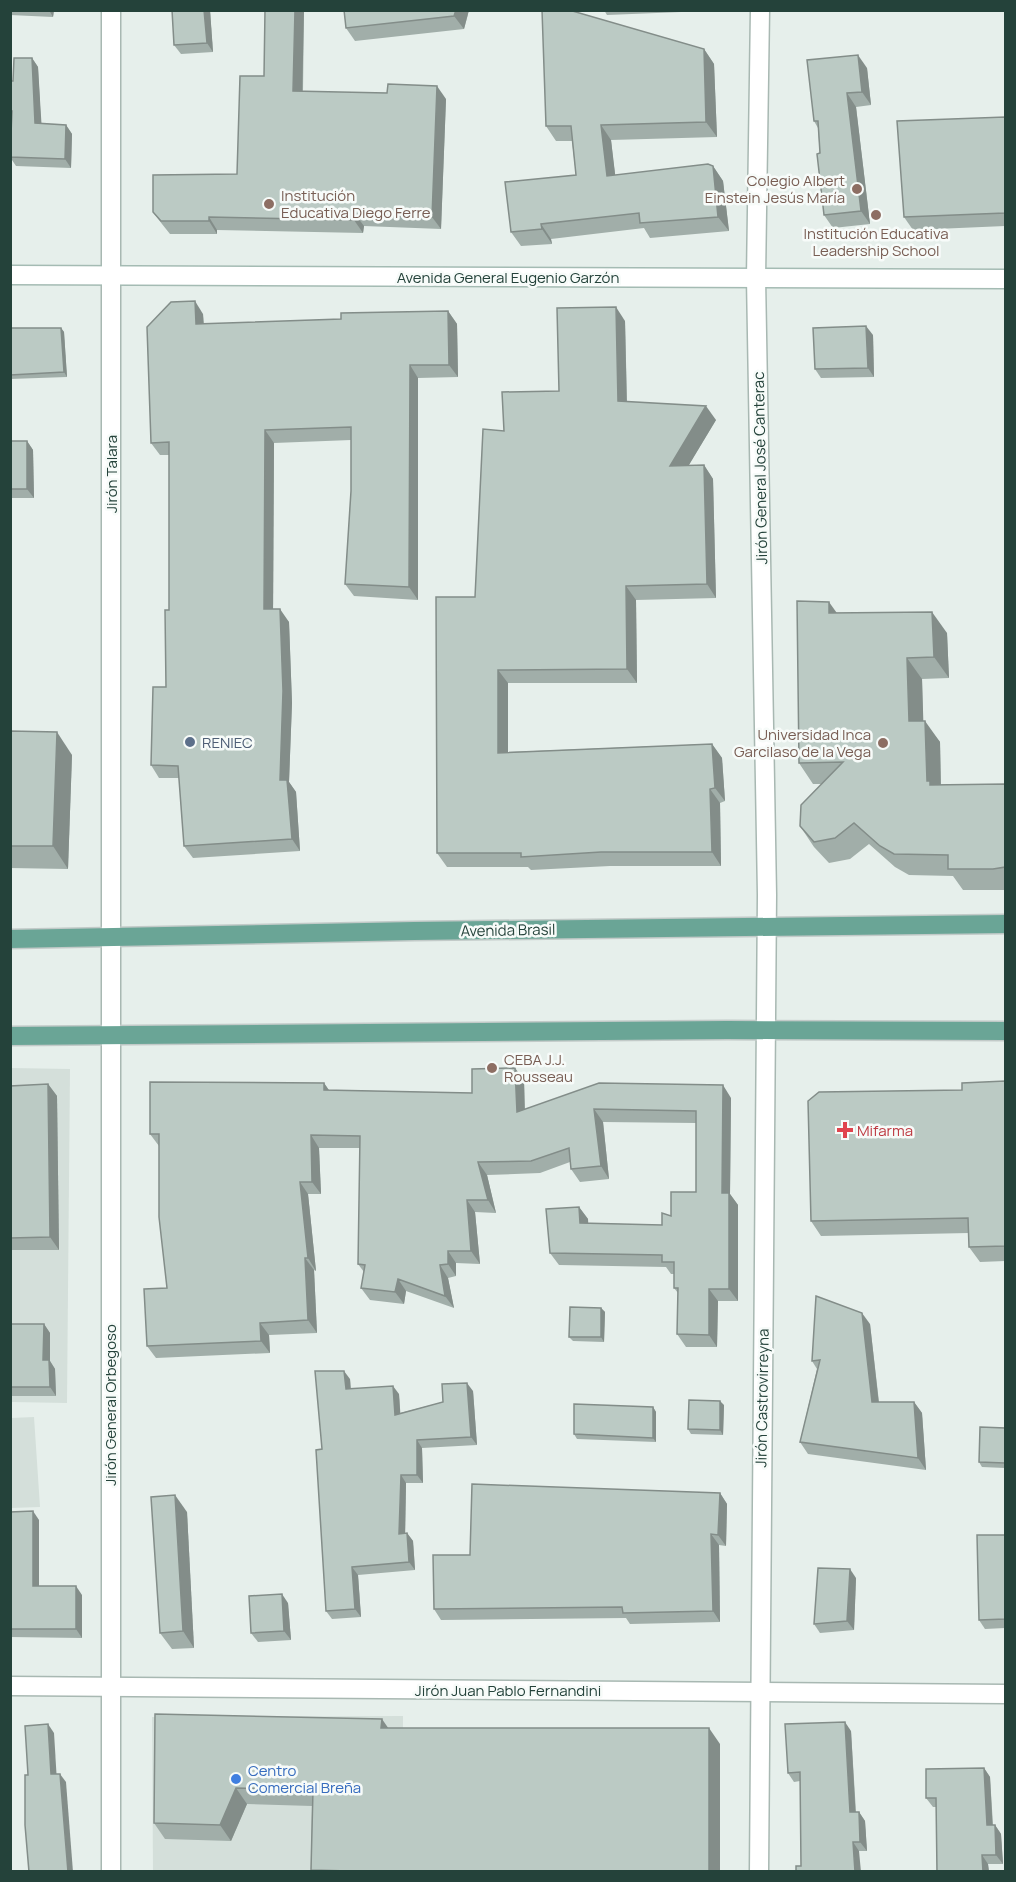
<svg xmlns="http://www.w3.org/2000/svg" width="1016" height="1882" font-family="Manrope,sans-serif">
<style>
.built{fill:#d4dfda}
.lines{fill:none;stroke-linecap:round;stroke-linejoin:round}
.street-casing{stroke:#a8b8b2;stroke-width:21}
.secondary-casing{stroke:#a4bbb3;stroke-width:21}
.primary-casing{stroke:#c2cac8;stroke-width:21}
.street{stroke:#fff;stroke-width:18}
.secondary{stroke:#fff;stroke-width:18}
.primary{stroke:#6aa596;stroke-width:18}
.wall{fill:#a1aea9}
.shaded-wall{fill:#838d89}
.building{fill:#bbcac4;stroke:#838d89;stroke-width:1.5}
.education-dot{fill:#8d6e63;stroke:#f7fbf9;stroke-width:2}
.service-dot{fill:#5c6f8a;stroke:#f7fbf9;stroke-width:2}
.health-dot{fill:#e0444e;stroke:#f7fbf9;stroke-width:2}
.shop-dot{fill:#3f7fe0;stroke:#f7fbf9;stroke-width:2}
.labels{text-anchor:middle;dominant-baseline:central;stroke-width:5;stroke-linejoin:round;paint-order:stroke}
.education-label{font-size:15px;fill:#785e54;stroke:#f7fbf9;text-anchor:end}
.street-label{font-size:15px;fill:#24423a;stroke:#f7fbf9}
.service-label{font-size:15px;fill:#4e5e75;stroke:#f7fbf9;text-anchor:start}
.health-label{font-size:15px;fill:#be3a42;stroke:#f7fbf9;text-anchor:start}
.shop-label{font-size:15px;fill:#366cbe;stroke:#f7fbf9;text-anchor:start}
</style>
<rect width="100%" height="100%" fill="#e6efeb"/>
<g class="built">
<polygon points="11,1068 70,1069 67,1403 11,1402"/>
<polygon points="34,1417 40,1507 11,1508 11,1418"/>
<polygon points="403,1716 402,1871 153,1871 152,1717"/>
</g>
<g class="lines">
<g class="street-casing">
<g id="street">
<polyline points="111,10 111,1872"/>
<polyline points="10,1686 1006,1694"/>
<polyline points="759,1872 767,895 756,278 760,10"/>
</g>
</g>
<g class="secondary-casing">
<polyline id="secondary" points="10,275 1006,279"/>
</g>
<g class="primary-casing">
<g id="primary">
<polyline points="10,939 414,931 1006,924"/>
<polyline points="10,1036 727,1030 1006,1031"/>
</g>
</g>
<use href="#street" class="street"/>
<use href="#secondary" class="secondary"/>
<use href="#primary" class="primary"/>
</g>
<g class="wall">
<polygon points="10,10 54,10 53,17 10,15"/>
<polygon points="172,10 210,10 213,52 181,54 174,45"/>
<polygon points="265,10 304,10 303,91 446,99 441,229 364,226 363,233 217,230 217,234 170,234 162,224 153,212 237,174 264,76"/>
<polygon points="344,10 469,10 464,29 355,41 346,28"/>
<polygon points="604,10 706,10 706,11 607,15"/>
<polygon points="704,49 714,64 717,137 611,140 615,175 713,166 723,181 729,231 650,238 644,228 551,239 552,244 521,246 511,232 576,175 572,141 556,141 546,126"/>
<polygon points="32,58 38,67 41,124 66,125 72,134 71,168 16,166 10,157 11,120 10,120 10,81 13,81"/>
<polygon points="867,68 871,105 856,107 870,224 833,228 824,215 818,128 814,121"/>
<polygon points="1005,117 1005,226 913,230 904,217"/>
<polygon points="448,311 457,324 458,377 418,378 418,600 354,596 345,584 351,491 351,440 274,443 273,609 289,622 292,703 289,782 296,792 300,851 193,858 184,846 179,778 159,778 151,765 166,687 169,610 169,455 160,455 151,443 203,314 204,324 341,319"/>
<polygon points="625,321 627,401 716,420 688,466 704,465 713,479 716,598 636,600 637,683 508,683 508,752 712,744 722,758 725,801 720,803 721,866 610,866 531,870 528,867 447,867 437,853 475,597 504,431 559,391"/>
<polygon points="10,328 61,328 64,332 67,377 10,379"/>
<polygon points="873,335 874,377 821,378 815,369"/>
<polygon points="10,441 27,441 33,450 34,498 10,498"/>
<polygon points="837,613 947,633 949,678 922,679 923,721 940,742 941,785 1005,784 1005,890 963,890 953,876 909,875 895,867 869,844 850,859 829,863 814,847 800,826 822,784 813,784 799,763"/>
<polygon points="10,731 72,755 68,869 10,868"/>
<polygon points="524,1080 525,1110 731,1098 730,1194 738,1205 738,1301 718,1301 717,1347 686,1347 677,1334 678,1293 674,1288 674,1274 671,1274 666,1267 559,1265 550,1253 579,1207 588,1219 588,1223 662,1225 696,1192 696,1123 603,1122 609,1179 580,1182 571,1169 570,1162 540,1173 487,1175 496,1213 475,1212 480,1264 456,1263 456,1276 448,1278 454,1308 406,1291 404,1304 370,1300 361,1288 364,1272 358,1264 360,1148 319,1148 321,1194 308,1194 316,1271 314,1270 317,1333 269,1335 270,1353 156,1358 147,1346 167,1288 159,1146 150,1134 324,1083 329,1090 472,1093"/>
<polygon points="1005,1081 1005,1261 980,1262 969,1247 969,1233 821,1236 811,1221 962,1090"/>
<polygon points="48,1084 57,1096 59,1250 10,1250 10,1086"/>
<polygon points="601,1308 605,1312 604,1342 573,1341 569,1337"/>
<polygon points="10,1324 44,1324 50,1333 50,1361 55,1369 56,1396 10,1396"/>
<polygon points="870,1324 879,1402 914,1402 922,1413 926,1470 808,1454 800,1442 817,1369 812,1361"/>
<polygon points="350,1379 351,1389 399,1394 400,1413 443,1402 473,1391 477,1445 422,1448 423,1483 406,1483 405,1533 407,1533 413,1541 415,1570 358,1575 361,1617 332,1619 326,1611 322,1449"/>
<polygon points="724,1405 723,1435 691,1434 688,1429"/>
<polygon points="653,1407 656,1412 656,1442 577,1439 574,1434"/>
<polygon points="1005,1428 1005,1468 982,1467 979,1462"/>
<polygon points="720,1493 727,1504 726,1546 719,1545 720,1622 630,1624 626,1618 441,1620 434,1609 470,1555"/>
<polygon points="10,1512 39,1520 39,1586 82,1595 82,1638 10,1637"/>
<polygon points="187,1512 194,1648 172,1649 160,1633"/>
<polygon points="1005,1535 1005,1628 985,1629 979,1620"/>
<polygon points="856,1578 854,1630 820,1633 814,1624"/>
<polygon points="288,1603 291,1640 258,1642 251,1633"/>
<polygon points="155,1714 388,1728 720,1744 720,1872 313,1872 311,1870 312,1806 247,1804 231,1841 165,1839 154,1823"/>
<polygon points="851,1731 856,1812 859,1812 865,1821 867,1851 859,1851 801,1866 800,1781 794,1782 788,1773"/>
<polygon points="984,1768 990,1777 993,1825 995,1825 1001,1834 1003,1864 988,1864 989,1872 937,1872 936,1807 933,1807 926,1798"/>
</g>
<g class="shaded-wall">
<polygon points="49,10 54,10 53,17"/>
<polygon points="204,10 210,10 213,52 207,43"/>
<polygon points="295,10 304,10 302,104 293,91"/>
<polygon points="456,10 469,10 464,29 454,16"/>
<polygon points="704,49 714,64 717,137 706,122"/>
<polygon points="858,55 867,68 871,105 862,92"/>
<polygon points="32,58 38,67 42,132 35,123"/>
<polygon points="437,86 446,99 441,229 432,217"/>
<polygon points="847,93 856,107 870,224 861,211"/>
<polygon points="66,125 72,134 71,168 65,159"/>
<polygon points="601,125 611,140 617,190 607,176"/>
<polygon points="713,166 723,181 729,231 718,217"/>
<polygon points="355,214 364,226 363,233 354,220"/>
<polygon points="209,217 217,230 217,234 209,221"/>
<polygon points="541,224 551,239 552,244 542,229"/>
<polygon points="195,301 203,314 204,336 196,324"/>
<polygon points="616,307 625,321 627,414 618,401"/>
<polygon points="448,311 457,324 458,377 449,365"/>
<polygon points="866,326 873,335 874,377 868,368"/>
<polygon points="61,328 64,332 67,377 64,372"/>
<polygon points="410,365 418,378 418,600 409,587"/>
<polygon points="706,406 716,420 680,480 670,466"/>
<polygon points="265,430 274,443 273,622 264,609"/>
<polygon points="27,441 33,450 34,498 27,489"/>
<polygon points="704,465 713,479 716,598 707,584"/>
<polygon points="626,586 636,600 637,683 627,669"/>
<polygon points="829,602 844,623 829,613"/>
<polygon points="280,609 289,622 292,703 289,782 296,792 300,851 292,839 280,780"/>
<polygon points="932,612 947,633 949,678 934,657"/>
<polygon points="907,658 922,679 924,742 909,721"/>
<polygon points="498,670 508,683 508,766 498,753"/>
<polygon points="925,721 940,742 941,798 927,781"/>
<polygon points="57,732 72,755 68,869 53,846"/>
<polygon points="712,744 722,758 725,801 715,788"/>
<polygon points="710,789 720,803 721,866 712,852"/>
<polygon points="515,1068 524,1080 525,1125 517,1112"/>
<polygon points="324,1083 332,1095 324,1090"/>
<polygon points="48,1084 57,1096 59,1250 50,1237"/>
<polygon points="723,1085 731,1098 730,1194 738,1205 738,1301 729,1289 722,1193"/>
<polygon points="594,1109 603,1122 609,1179 601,1166"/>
<polygon points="311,1135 319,1148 321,1194 312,1182"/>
<polygon points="478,1162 487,1175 496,1213 488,1200"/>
<polygon points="300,1182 308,1194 316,1271 308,1258"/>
<polygon points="467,1200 475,1212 480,1264 471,1251"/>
<polygon points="579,1207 588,1219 589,1235 580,1223"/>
<polygon points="448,1251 456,1263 456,1276 448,1264"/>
<polygon points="305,1258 314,1270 317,1333 308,1320"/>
<polygon points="440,1265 448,1278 454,1308 445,1296"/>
<polygon points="398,1279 406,1291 404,1304 395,1292"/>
<polygon points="709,1289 718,1301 717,1347 709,1335"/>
<polygon points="601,1308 605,1312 604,1342 601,1337"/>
<polygon points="862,1313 870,1324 880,1414 872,1402"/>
<polygon points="260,1323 269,1335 270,1353 261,1341"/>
<polygon points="44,1324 50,1333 50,1361 55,1369 56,1396 50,1387 43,1360"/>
<polygon points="344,1371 350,1379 351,1397 346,1389"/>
<polygon points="467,1383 473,1391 477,1445 471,1437"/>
<polygon points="393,1386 399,1394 401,1423 395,1415"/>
<polygon points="720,1401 724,1405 723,1435 720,1430"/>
<polygon points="914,1402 922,1413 926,1470 918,1458"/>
<polygon points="653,1407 656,1412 656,1442 653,1438"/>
<polygon points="417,1440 422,1448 423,1483 417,1475"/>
<polygon points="401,1475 406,1483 405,1542 399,1534"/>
<polygon points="720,1493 727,1504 726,1546 718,1535"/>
<polygon points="175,1495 187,1512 194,1648 183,1631"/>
<polygon points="33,1511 39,1520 39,1595 33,1586"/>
<polygon points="407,1533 413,1541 415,1570 409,1562"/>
<polygon points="711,1534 719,1545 720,1622 713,1611"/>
<polygon points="352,1567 358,1575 361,1617 355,1609"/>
<polygon points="850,1569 856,1578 854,1630 847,1621"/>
<polygon points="76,1586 82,1595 82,1638 76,1629"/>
<polygon points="282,1594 288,1603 291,1640 284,1631"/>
<polygon points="382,1719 393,1735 381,1728"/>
<polygon points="845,1722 851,1731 856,1821 850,1812"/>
<polygon points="48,1724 54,1733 57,1782 51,1774"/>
<polygon points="709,1728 720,1744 720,1872 709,1872"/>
<polygon points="984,1768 990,1777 993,1834 987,1825"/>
<polygon points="60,1774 66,1782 73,1872 68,1872"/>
<polygon points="236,1788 247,1804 231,1841 220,1825"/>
<polygon points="859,1812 865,1821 867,1851 860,1842"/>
<polygon points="995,1825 1001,1834 1003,1864 996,1855"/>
<polygon points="853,1842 859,1851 861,1872 855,1872"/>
<polygon points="982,1855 988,1864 989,1872 983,1872"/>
</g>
<g class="building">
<polygon points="172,10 204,10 207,43 174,45"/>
<polygon points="265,10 295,10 293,91 387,93 388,84 437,86 432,217 355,214 354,220 209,217 209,221 161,221 153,212 153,175 237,174 240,76 264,76"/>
<polygon points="344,10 456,10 454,16 346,28"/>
<polygon points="542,10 569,10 704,49 706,122 601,125 607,176 708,164 713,166 718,217 640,223 639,213 541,224 542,229 511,232 505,182 576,175 571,126 546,126"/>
<polygon points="858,55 862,92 847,93 861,211 824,215 817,154 820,153 818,121 814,121 807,60"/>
<polygon points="14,58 32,58 35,123 66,125 65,159 10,157 12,111 10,111 10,81 13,81"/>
<polygon points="1005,117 1005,213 904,217 897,121"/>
<polygon points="195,301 196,324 341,319 341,313 448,311 449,365 410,365 409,587 345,584 351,491 351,427 265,430 264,609 280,609 283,691 280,780 287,780 292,839 184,846 178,766 151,765 153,687 166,687 165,610 169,610 169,442 151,443 147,327 171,302"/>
<polygon points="616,307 618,401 706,406 670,466 704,465 707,584 626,586 627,669 498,670 498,753 712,744 715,788 710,789 712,852 601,852 521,857 521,853 437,853 436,597 475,597 483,429 504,431 502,392 559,391 557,308"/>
<polygon points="866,326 868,368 815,369 813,328"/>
<polygon points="10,328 61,328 64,372 10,375"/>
<rect x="10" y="441" width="17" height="48"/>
<polygon points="797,601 829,602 829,613 932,612 934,657 907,658 909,721 925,721 927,781 930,781 930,785 1005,784 1005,867 993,869 948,869 948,855 894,854 880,846 854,823 835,838 814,842 800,826 801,805 843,762 799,763"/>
<polygon points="10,731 57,732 53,846 10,846"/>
<polygon points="515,1068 517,1112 599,1083 723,1085 722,1193 729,1193 729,1289 709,1289 709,1335 677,1334 678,1288 674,1288 674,1262 662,1262 662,1255 550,1253 546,1209 579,1207 580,1223 662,1225 662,1213 671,1216 671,1192 696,1192 696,1111 594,1109 601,1166 571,1169 569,1148 531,1161 478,1162 488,1200 467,1200 471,1251 448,1251 448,1264 440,1265 445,1296 398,1279 395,1292 361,1288 365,1265 358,1264 360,1136 311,1135 312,1182 300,1182 308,1258 305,1258 308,1320 260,1323 261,1341 147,1346 144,1289 167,1288 159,1217 159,1134 150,1134 150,1082 324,1083 324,1090 472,1093 472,1069"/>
<polygon points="1005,1081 1005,1246 969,1247 968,1218 811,1221 808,1101 819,1092 962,1090 962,1083"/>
<polygon points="48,1084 50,1237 10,1238 10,1086"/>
<polygon points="816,1296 862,1313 872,1402 914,1402 918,1458 800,1442 820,1360 812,1361"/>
<polygon points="570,1307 601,1308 601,1337 569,1337"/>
<polygon points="10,1324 44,1324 43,1360 49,1360 50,1387 10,1387"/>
<polygon points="315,1371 344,1371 346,1389 393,1386 395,1415 443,1402 442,1384 467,1383 471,1437 417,1440 417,1475 401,1475 399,1534 407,1533 409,1562 352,1567 355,1609 326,1611 316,1450 322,1449"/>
<polygon points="689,1400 720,1401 720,1430 688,1429"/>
<polygon points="574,1404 653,1407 653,1438 574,1434"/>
<polygon points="980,1427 1005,1428 1005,1463 979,1462"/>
<polygon points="472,1484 720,1493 718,1535 711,1534 713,1611 623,1613 622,1607 434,1609 433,1555 470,1555"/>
<polygon points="175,1495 183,1631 160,1633 151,1497"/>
<polygon points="33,1511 33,1586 76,1586 76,1629 10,1629 10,1512"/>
<polygon points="977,1535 1005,1535 1005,1619 979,1620"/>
<polygon points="818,1568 850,1569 847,1621 814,1624"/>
<polygon points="282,1594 284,1631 251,1633 249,1596"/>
<polygon points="155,1714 382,1719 381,1728 709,1728 709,1872 389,1872 311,1870 313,1790 236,1788 220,1825 154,1823"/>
<polygon points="845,1722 850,1812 859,1812 860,1842 853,1842 855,1872 796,1872 796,1866 801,1866 800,1772 788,1773 785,1724"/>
<polygon points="48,1724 51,1774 60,1774 68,1872 29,1872 25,1825 25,1775 28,1775 25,1726"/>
<polygon points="984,1768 987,1825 995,1825 996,1855 982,1855 983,1872 937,1872 936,1798 926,1798 926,1769"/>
</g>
<g class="education-dot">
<circle cx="857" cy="189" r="6"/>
<circle cx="269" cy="204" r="6"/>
<circle cx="876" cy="215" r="6"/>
<circle cx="883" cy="743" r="6"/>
<circle cx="492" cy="1068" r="6"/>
</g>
<circle class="service-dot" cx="190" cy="742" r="6"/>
<path class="health-dot" d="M842 1121h6v6h6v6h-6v6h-6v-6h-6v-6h6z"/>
<circle class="shop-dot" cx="236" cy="1779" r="6"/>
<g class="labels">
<g class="education-label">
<text x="845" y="180">Colegio Albert<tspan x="845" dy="17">Einstein Jesús María</tspan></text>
<text x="281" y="195" text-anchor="start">Institución<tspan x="281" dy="17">Educativa Diego Ferre</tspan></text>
<text x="876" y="233" text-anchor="middle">Institución Educativa<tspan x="876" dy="17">Leadership School</tspan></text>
<text x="871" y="734">Universidad Inca<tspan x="871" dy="17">Garcilaso de la Vega</tspan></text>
<text x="504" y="1059" text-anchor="start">CEBA J.J.<tspan x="504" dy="17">Rousseau</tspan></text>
</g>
<g class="street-label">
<text x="508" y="277">Avenida General Eugenio Garzón</text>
<text transform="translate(760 468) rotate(-91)">Jirón General José Canterac</text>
<text transform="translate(111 474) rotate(-90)">Jirón Talara</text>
<text transform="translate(508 930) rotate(-1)">Avenida Brasil</text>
<text transform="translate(762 1398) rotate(-89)">Jirón Castrovirreyna</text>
<text transform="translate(110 1405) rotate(-90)">Jirón General Orbegoso</text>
<text x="508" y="1690">Jirón Juan Pablo Fernandini</text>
</g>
<g class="service-label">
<text x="202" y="742">RENIEC</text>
</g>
<g class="health-label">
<text x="857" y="1130">Mifarma</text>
</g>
<g class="shop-label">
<text x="248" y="1770">Centro<tspan x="248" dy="17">Comercial Breña</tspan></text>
</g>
</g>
<rect width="1016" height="1882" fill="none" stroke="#24423a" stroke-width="24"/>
</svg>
